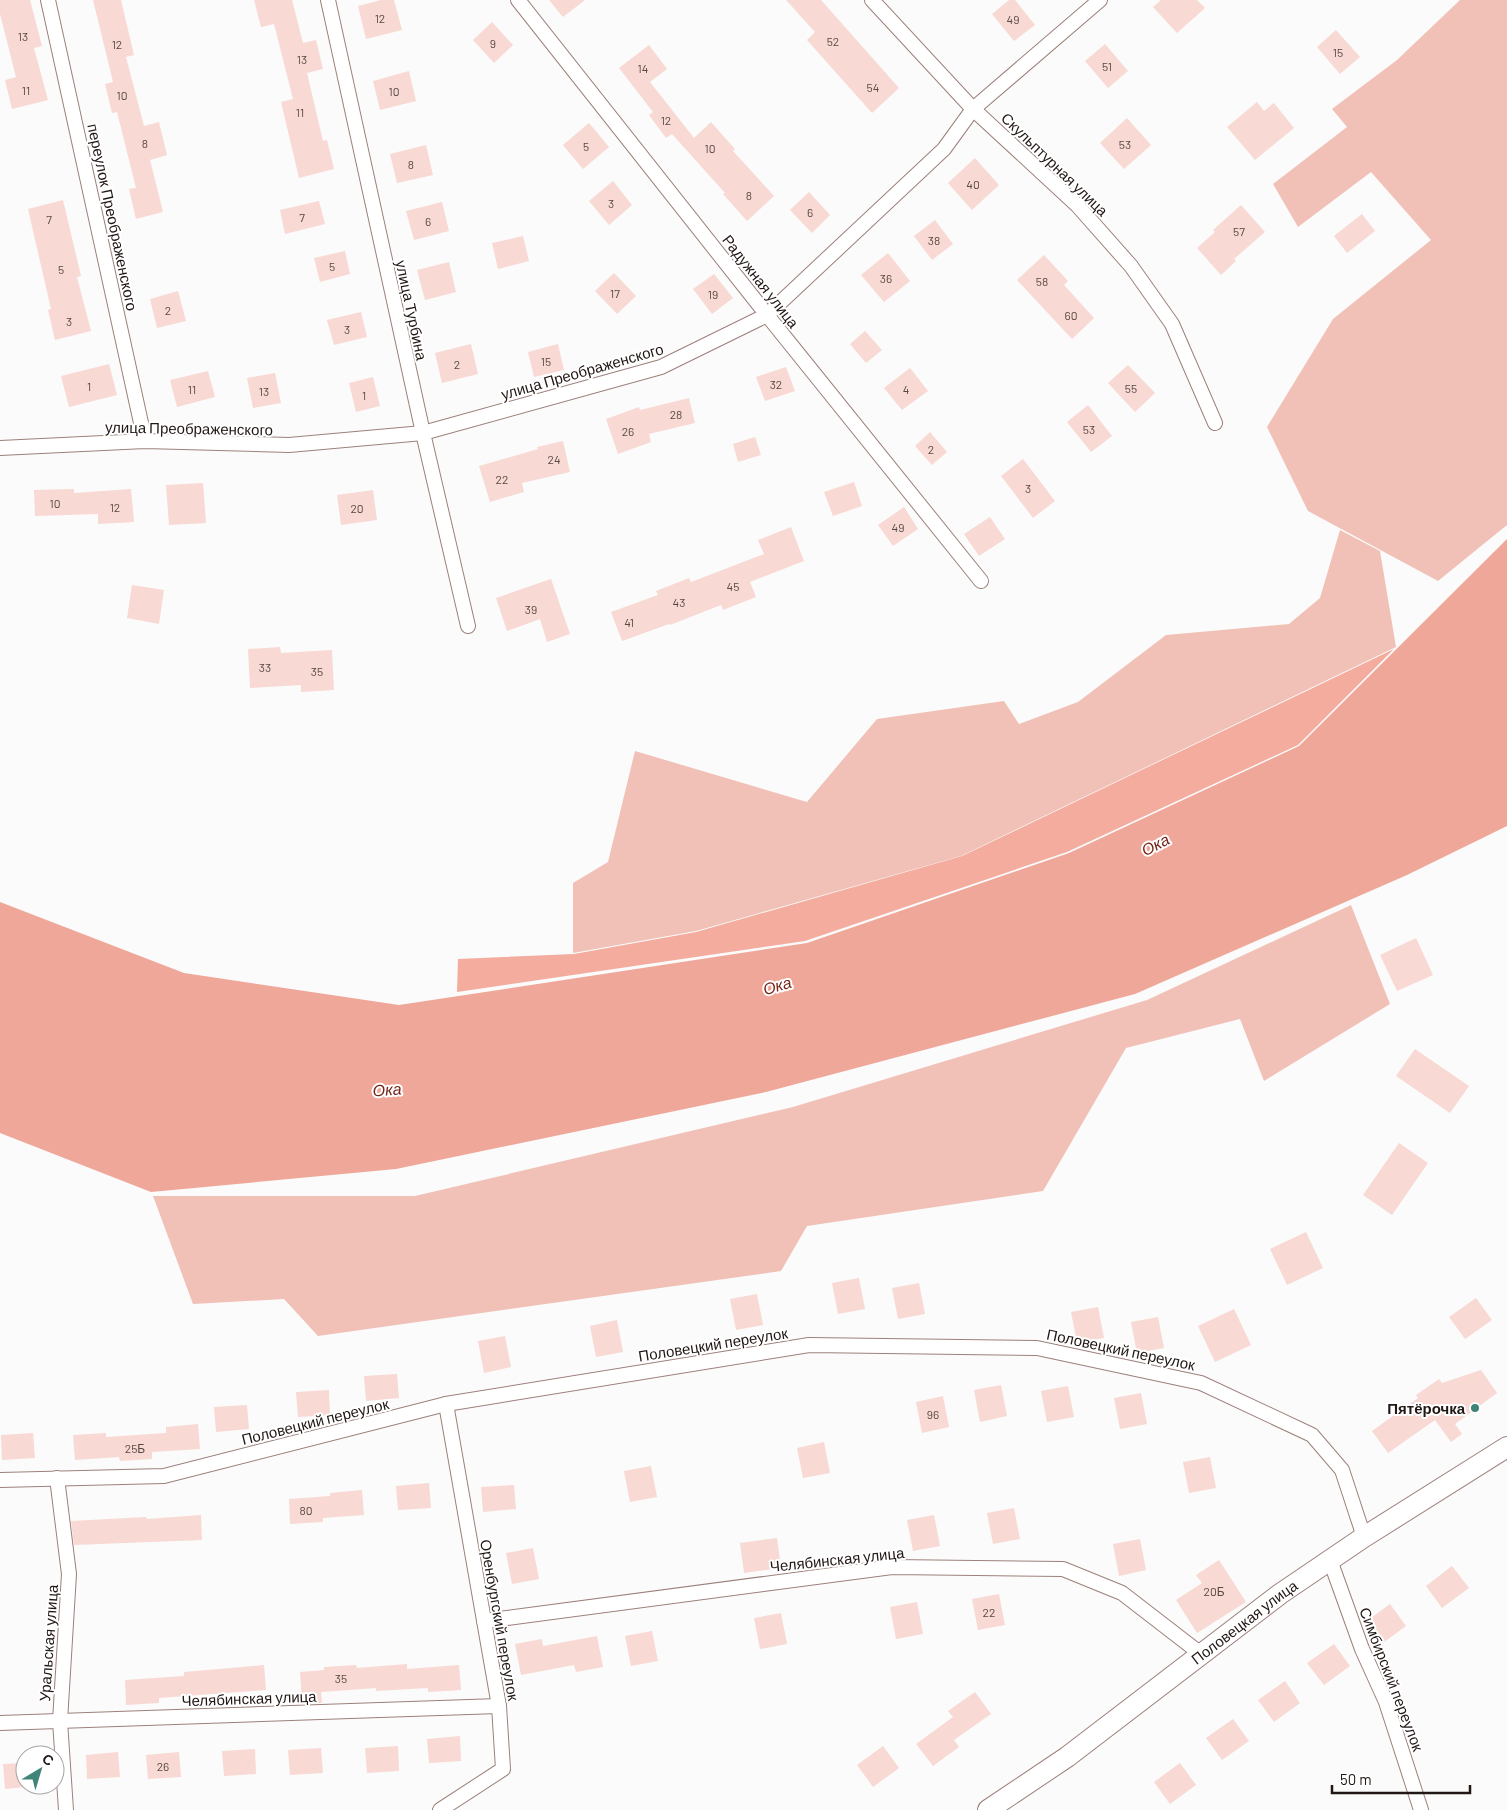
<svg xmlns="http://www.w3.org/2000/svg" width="1507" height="1810" font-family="Barlow,sans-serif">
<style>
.green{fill:#f1c1b7}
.forest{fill:#f4ac9e}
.water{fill:#efa799}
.building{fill:#f8d9d3}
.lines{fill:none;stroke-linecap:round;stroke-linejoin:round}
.street-casing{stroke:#9c807a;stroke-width:16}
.secondary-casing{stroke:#9c807a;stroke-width:22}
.street{stroke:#fff;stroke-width:14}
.secondary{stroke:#fff;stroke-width:20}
.poi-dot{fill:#3f8478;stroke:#fff;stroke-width:2}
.labels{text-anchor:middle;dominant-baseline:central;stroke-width:4;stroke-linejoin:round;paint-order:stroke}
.number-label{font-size:12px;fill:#574844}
.street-label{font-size:15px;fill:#211715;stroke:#fff}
.poi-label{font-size:15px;font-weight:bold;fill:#211715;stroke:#fff;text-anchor:end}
.water-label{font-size:16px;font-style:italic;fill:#772518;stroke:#fff}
</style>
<rect width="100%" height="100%" fill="#fbfbfb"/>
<g class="green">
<polygon points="1460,0 1507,0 1507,525 1438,581 1308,511 1267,427 1333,319 1431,240 1371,172 1298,227 1273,184 1347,127 1332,109 1397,60"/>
<polygon points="1340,530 1380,551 1396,647 961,856 696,931 573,953 573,883 608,862 635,751 807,802 877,719 1004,701 1019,724 1078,702 1166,635 1289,624 1320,598"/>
<polygon points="1351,905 1390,1004 1264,1081 1240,1019 1126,1048 1043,1191 807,1226 781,1271 318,1336 284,1299 193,1304 153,1196 415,1196 793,1107 1147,1000"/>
</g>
<polygon class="forest" points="1394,649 1298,745 1067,852 805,941 457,992 458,959 574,954 696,932 962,856"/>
<polygon class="water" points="1507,539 1507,826 1407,875 1135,994 766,1092 396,1169 151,1192 0,1133 0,902 184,973 399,1005 807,943 1069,853 1299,746"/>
<g class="building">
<polygon points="0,0 30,0 42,46 34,48 48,100 12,109 5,80 16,77 0,14"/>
<polygon points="93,0 121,0 134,55 126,57 144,126 159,122 167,155 150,160 163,212 136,219 129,189 136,188 117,112 112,113 105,84 113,82"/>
<polygon points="254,0 292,0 303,43 316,40 323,69 307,73 323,141 327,140 334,169 299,178 281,102 293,99 274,24 261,27"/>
<polygon points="381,0 394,0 402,30 366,39 358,6"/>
<polygon points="549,0 585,0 563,17"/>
<polygon points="786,0 821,0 899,88 872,113 807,40 815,32"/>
<polygon points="1009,0 1015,0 1035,25 1014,41 992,14"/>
<polygon points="1161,0 1197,0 1205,8 1177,33 1153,7"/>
<polygon points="492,22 513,45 494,63 473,40"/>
<polygon points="1336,30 1360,57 1340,74 1317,47"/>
<polygon points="1105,44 1128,71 1108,88 1085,61"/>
<polygon points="649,45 667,69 650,82 694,138 711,122 735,149 733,151 774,196 747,221 723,194 725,193 672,134 666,138 649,115 653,112 619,68"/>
<polygon points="409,71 416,101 380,110 373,81"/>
<polygon points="1257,102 1264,111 1274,103 1294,128 1255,160 1227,127"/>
<polygon points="1127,118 1151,145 1124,169 1100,143"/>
<polygon points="589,123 609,147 583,169 563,145"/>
<polygon points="426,145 433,175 397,183 390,154"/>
<polygon points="975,158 999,185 972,210 948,183"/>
<polygon points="613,181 632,205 609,225 589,201"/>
<polygon points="809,192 830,215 812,233 790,210"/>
<polygon points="63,200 81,276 77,277 91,331 55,340 48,310 51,309 28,209"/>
<polygon points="319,201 325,224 285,234 280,210"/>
<polygon points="442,202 449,231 414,240 406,211"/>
<polygon points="1241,205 1265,232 1234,259 1236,261 1221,275 1197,248 1215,232 1213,230"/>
<polygon points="1362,214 1375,231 1347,253 1334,236"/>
<polygon points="935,220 953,244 932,260 914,236"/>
<polygon points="523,236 529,261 498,269 492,243"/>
<polygon points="345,251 350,274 320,282 314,258"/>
<polygon points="888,253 910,281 884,302 861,275"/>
<polygon points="1044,255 1068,281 1064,285 1094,318 1072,339 1017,280"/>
<polygon points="449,262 456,292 425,300 417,270"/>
<polygon points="614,273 636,296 617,314 595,291"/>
<polygon points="714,274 733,298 712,314 693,289"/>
<polygon points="178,291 186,321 157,328 150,299"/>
<polygon points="361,312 367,337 334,345 327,320"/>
<polygon points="865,331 882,350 866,363 850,344"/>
<polygon points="471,344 478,374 442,383 435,353"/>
<polygon points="558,344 564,370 534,377 528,352"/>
<polygon points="109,364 117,395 69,407 61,376"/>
<polygon points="1128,365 1155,393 1135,412 1108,383"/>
<polygon points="786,367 795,391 765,401 756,377"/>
<polygon points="910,368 928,391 902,410 884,388"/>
<polygon points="208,371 215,397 177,407 170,380"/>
<polygon points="275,373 281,403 253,408 247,378"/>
<polygon points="373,377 380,406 356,412 349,383"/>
<polygon points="689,398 695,423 649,434 651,442 618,454 606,419 639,407 640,410"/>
<polygon points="1088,405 1112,436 1091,452 1067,422"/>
<polygon points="930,432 947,452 932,465 915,446"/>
<polygon points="755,437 761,455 738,462 733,444"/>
<polygon points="563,441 570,472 522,483 524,492 490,502 479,466 538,449 537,447"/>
<polygon points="1023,459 1055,501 1033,518 1001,476"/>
<polygon points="854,482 862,506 833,516 824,492"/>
<polygon points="203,483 206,523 169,525 166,485"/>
<polygon points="74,489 74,493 131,489 134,522 98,524 98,514 35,516 34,490"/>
<polygon points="373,490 377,520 341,525 337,495"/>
<polygon points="904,507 918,529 893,546 878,525"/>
<polygon points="990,517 1005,539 979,556 964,534"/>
<polygon points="791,527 804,561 750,582 756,597 723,610 721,605 670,625 669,624 622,641 611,612 658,595 656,591 689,578 691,582 764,554 758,540"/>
<polygon points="551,579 570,634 547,642 540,619 507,631 496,598"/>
<polygon points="132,585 164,590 159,624 127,618"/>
<polygon points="280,647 281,653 332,650 334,690 301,692 301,685 250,688 248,649"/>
<polygon points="1416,938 1433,975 1397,991 1380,955"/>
<polygon points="1415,1049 1469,1086 1450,1113 1396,1076"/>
<polygon points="1399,1143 1428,1163 1392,1215 1363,1195"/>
<polygon points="1306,1232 1323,1268 1287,1285 1270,1249"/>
<polygon points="859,1278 865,1309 838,1314 832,1283"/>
<polygon points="919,1283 925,1314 898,1319 892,1288"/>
<polygon points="757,1294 763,1325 736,1330 730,1299"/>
<polygon points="1476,1298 1492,1320 1465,1339 1449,1317"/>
<polygon points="1098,1307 1104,1338 1077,1343 1071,1312"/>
<polygon points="1234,1309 1251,1345 1215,1362 1198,1326"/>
<polygon points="1158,1317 1164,1348 1137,1353 1131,1322"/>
<polygon points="617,1320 623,1352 596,1357 590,1326"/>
<polygon points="505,1336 511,1367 484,1373 478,1341"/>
<polygon points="1481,1370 1497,1393 1455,1424 1462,1434 1451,1442 1435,1420 1388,1453 1372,1431 1418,1398 1416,1395 1439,1379 1442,1383"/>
<polygon points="397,1374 399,1398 366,1401 364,1376"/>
<polygon points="1001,1385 1007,1416 980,1422 974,1390"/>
<polygon points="1068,1386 1074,1417 1047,1422 1041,1391"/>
<polygon points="329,1390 330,1415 298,1417 296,1392"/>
<polygon points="1141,1393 1147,1424 1120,1429 1114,1398"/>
<polygon points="943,1396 949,1427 922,1433 916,1402"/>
<polygon points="247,1405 249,1429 216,1432 214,1407"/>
<polygon points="198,1424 200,1449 152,1452 152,1459 120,1461 119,1457 75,1460 73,1435 106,1433 106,1437 166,1433 166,1427"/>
<polygon points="33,1433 35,1458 2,1460 1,1435"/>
<polygon points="824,1442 830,1473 803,1478 797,1448"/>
<polygon points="1210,1457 1216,1488 1189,1493 1183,1462"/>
<polygon points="651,1466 657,1497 630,1502 624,1471"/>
<polygon points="429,1483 431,1508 398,1510 396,1486"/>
<polygon points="514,1485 516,1509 483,1512 481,1487"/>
<polygon points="362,1490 364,1515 323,1518 323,1522 290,1524 289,1499 330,1496 330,1493"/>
<polygon points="1014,1508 1020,1539 993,1544 987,1513"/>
<polygon points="201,1515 202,1540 74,1545 71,1521 146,1517 147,1519"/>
<polygon points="934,1515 940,1546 913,1551 907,1520"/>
<polygon points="777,1538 781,1568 744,1573 740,1543"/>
<polygon points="1140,1539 1146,1570 1119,1576 1113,1544"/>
<polygon points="533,1548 539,1579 512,1584 506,1553"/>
<polygon points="1219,1560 1246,1602 1197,1633 1176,1600 1202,1583 1196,1575"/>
<polygon points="1452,1566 1469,1588 1442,1608 1426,1586"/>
<polygon points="999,1594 1005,1625 978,1630 972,1599"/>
<polygon points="917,1602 923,1634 896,1639 890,1607"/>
<polygon points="1390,1604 1406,1626 1380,1645 1364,1623"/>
<polygon points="781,1613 787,1644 760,1649 754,1618"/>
<polygon points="652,1631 658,1661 631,1666 625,1636"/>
<polygon points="597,1636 603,1667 576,1672 574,1665 521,1675 515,1644 542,1639 543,1646"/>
<polygon points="1334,1644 1350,1666 1324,1685 1307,1663"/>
<polygon points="407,1664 407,1669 459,1665 461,1690 428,1692 428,1688 376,1691 376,1688 321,1692 322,1703 302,1704 300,1672 324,1670 324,1667 356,1665 357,1668"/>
<polygon points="264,1665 266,1690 159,1698 159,1703 126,1705 125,1680 184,1676 184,1672"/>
<polygon points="1285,1681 1300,1703 1274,1722 1258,1700"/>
<polygon points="975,1692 991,1714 954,1740 959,1747 933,1766 916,1744 953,1717 948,1711"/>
<polygon points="1233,1719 1249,1741 1222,1760 1206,1738"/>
<polygon points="460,1736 461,1761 429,1763 427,1739"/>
<polygon points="398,1746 399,1771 367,1773 365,1748"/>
<polygon points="883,1746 899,1768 873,1787 857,1765"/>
<polygon points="321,1748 323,1773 290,1775 288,1750"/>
<polygon points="255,1749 256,1774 224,1776 222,1751"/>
<polygon points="118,1752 120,1777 87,1779 86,1755"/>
<polygon points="179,1752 181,1777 148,1779 146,1755"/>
<polygon points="25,1763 25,1787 5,1789 3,1764"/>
<polygon points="1180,1763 1196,1785 1170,1804 1154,1782"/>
</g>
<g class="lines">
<g class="street-casing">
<g id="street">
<polyline points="48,0 145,441"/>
<polyline points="328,0 423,433 468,626"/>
<polyline points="518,0 767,315 981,581"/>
<polyline points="872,0 973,109 1077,205 1131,266 1172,324 1215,423"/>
<polyline points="0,448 145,441 289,445 423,433 661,367 767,315 944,149 973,109 1100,0"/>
<polyline points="57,1478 69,1574 60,1721 66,1810"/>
<polyline points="0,1480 164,1476 446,1404 809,1345 1037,1348 1201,1383 1312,1435 1342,1470 1364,1537"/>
<polyline points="1330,1560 1362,1649 1386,1702 1421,1810"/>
<polyline points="484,1621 892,1567 1063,1569 1122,1593 1201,1654"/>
<polyline points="0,1723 499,1706"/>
<polyline points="440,1810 503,1769 499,1706 446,1404"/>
</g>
</g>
<g class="secondary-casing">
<g id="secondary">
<path id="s1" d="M988,1810L1067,1757L1280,1594L1364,1537L1507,1447"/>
</g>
</g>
<use href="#street" class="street"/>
<use href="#secondary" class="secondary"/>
</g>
<circle class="poi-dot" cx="1475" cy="1408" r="5"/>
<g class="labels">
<g class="number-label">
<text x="380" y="18">12</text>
<text x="1013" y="19">49</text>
<text x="23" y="36">13</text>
<text x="833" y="41">52</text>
<text x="493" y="43">9</text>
<text x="117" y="44">12</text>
<text x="1338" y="52">15</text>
<text x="302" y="59">13</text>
<text x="1107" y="66">51</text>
<text x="643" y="68">14</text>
<text x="873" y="87">54</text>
<text x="26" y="90">11</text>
<text x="394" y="91">10</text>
<text x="122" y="95">10</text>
<text x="300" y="112">11</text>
<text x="666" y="120">12</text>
<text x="145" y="143">8</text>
<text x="1125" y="144">53</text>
<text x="586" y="146">5</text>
<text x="710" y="148">10</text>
<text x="411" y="164">8</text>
<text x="973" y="184">40</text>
<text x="749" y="195">8</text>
<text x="611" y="203">3</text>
<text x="810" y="212">6</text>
<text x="302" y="217">7</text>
<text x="49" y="219">7</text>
<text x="428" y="221">6</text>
<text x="1239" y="231">57</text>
<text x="934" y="240">38</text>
<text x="332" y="266">5</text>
<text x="61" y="269">5</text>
<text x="886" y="278">36</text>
<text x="1042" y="281">58</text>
<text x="615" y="293">17</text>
<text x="713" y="294">19</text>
<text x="168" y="310">2</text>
<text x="1071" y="315">60</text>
<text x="69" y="321">3</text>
<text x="347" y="329">3</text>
<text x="546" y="361">15</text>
<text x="457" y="364">2</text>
<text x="776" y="384">32</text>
<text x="89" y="386">1</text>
<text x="1131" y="388">55</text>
<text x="192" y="389">11</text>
<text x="906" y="389">4</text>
<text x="264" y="391">13</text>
<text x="364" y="395">1</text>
<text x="676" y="414">28</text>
<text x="1089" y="429">53</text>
<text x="628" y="431">26</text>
<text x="931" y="449">2</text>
<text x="554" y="459">24</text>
<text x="502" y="479">22</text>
<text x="1028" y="488">3</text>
<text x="55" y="503">10</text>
<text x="115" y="507">12</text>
<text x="357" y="508">20</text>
<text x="898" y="527">49</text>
<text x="733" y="586">45</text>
<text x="679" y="602">43</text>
<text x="531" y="609">39</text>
<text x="629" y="622">41</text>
<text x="265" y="667">33</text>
<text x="317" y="671">35</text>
<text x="933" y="1414">96</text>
<text x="135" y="1448">25Б</text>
<text x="306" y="1510">80</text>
<text x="1214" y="1591">20Б</text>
<text x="989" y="1612">22</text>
<text x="341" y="1678">35</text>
<text x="163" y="1766">26</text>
</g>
<g class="street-label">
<text transform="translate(1055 164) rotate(44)">Скульптурная улица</text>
<text transform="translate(113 217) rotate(78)">переулок Преображенского</text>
<text transform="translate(761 281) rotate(52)">Радужная улица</text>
<text transform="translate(412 310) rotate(78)">улица Турбина</text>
<text transform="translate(582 371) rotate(-16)">улица Преображенского</text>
<text transform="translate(189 428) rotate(1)">улица Преображенского</text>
<text transform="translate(713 1344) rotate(-9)">Половецкий переулок</text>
<text transform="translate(1121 1349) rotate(12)">Половецкий переулок</text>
<text transform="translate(315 1421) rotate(-14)">Половецкий переулок</text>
<text transform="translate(837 1559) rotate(-6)">Челябинская улица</text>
<text transform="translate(500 1620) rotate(80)">Оренбургский переулок</text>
<text stroke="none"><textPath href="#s1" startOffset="318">Половецкая улица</textPath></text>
<text transform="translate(48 1643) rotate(-86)">Уральская улица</text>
<text transform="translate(1392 1679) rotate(69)">Симбирский переулок</text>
<text transform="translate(249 1698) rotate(-2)">Челябинская улица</text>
</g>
<g class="poi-label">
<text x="1465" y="1408">Пятёрочка</text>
</g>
<g class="water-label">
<text transform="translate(1155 844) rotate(-28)">Ока</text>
<text transform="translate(777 985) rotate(-16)">Ока</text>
<text transform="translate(387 1089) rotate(-4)">Ока</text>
</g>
</g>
<g transform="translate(40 1770) rotate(38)"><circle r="24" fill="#ffffff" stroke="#a6a2a1"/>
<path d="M0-4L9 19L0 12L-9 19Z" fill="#3f8478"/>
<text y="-8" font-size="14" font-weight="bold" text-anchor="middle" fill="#211715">С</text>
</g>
<path d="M1332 1785v8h138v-8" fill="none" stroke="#211715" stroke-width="2.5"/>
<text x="1340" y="1785" font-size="15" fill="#211715" stroke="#ffffff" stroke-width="4" paint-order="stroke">50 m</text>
</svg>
